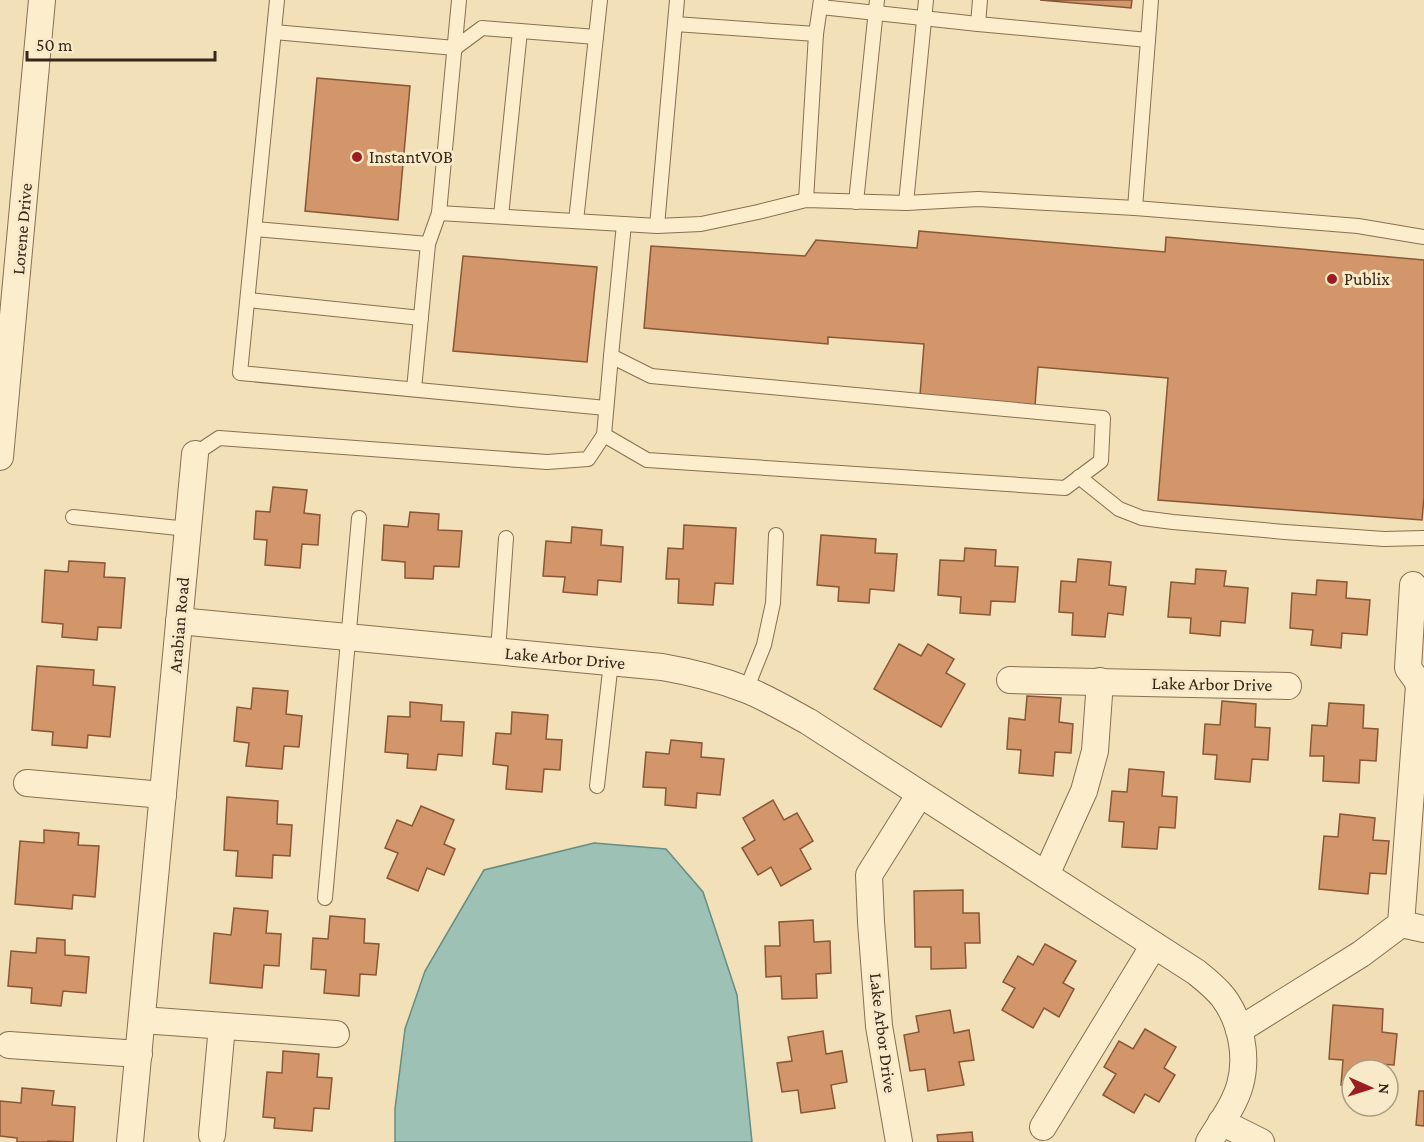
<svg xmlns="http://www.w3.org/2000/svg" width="1424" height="1142" font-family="'Crimson Pro',serif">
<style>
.water{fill:#9ec1b6;stroke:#658e84;stroke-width:1.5}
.building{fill:#d3966a;stroke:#895736;stroke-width:1.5}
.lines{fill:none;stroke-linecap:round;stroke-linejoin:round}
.lane-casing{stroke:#886f52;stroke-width:16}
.street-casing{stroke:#886f52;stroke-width:28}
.lane{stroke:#fcedcc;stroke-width:14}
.street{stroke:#fcedcc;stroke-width:26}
.poi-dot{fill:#9c1d1f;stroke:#f8eac8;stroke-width:2}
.labels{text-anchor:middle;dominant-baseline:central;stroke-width:6;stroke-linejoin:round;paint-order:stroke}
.poi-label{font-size:18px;fill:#362719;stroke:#f8eac8;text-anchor:start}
.street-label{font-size:18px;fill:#362719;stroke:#f8eac8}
</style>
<rect width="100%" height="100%" fill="#f1e0b8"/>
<polygon class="water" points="594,843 666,849 703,892 737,995 752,1142 395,1142 395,1109 405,1029 425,971 484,870"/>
<g class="building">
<polygon points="1040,0 1132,0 1131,8"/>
<polygon points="317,78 410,86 398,220 305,211"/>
<polygon points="919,231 1165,252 1166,237 1424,260 1424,497 1422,520 1158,500 1168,378 1038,367 1035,405 920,395 924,344 828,337 828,344 644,328 651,246 805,256 816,240 917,248"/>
<polygon points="463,256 597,267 587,362 453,351"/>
<polygon points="273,487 307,490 304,513 320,515 318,545 302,544 300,568 265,565 267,540 254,539 256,511 270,512"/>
<polygon points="410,512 439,514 438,530 462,531 459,567 434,566 433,579 405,578 405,562 382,560 384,525 408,527"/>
<polygon points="684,525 736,528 733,584 715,583 713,605 678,603 679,579 666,579 668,548 683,549"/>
<polygon points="572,527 602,530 601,545 623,547 621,582 598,580 597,595 563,592 565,577 543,576 546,541 571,543"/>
<polygon points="821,535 876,539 875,553 897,554 894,591 870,589 869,603 838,601 839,587 817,585"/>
<polygon points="965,548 996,550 995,566 1018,567 1015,602 991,601 990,615 960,613 961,597 938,595 940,560 964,561"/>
<polygon points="1078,559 1111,562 1109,585 1126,587 1123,615 1108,613 1105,637 1072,635 1073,613 1059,612 1061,581 1076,582"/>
<polygon points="69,561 105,563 104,577 125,578 121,628 98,627 97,640 62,637 63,624 42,622 45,570 68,572"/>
<polygon points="1196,569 1226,571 1224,586 1248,588 1245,623 1221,621 1220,636 1190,633 1191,618 1168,617 1171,582 1195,584"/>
<polygon points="1317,580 1347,582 1346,598 1370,600 1367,635 1342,633 1341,648 1311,645 1313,630 1290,628 1292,593 1316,595"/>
<polygon points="899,644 921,656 928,644 954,659 946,673 965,684 941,727 874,689"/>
<polygon points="37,666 94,670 93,685 115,687 110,737 88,735 87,748 52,745 53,732 32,730"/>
<polygon points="253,688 288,691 286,714 302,716 299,747 284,746 282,769 246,766 249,743 234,741 237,707 251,709"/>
<polygon points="1027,696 1061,698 1059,722 1073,724 1071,753 1055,752 1053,776 1019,773 1021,750 1007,749 1009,718 1025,720"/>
<polygon points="1222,701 1256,704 1255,727 1270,728 1268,760 1252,759 1250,782 1215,779 1217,755 1203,754 1205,724 1220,725"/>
<polygon points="410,702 442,705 441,721 464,722 462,756 438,754 436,770 407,768 408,754 385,752 388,716 410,717"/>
<polygon points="1329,703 1364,705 1363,728 1378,729 1376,761 1360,760 1359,783 1323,781 1324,756 1310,756 1312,725 1327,726"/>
<polygon points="512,712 548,715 546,739 562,740 560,770 544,769 542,792 506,789 508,766 493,764 496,733 511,734"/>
<polygon points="671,740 702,743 701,757 724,759 720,795 697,793 696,808 665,805 666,788 643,787 646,752 669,754"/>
<polygon points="1129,769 1164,772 1162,796 1177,797 1175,828 1159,827 1157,849 1122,847 1124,822 1109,821 1112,791 1127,792"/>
<polygon points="227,797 278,801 277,824 292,825 290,856 273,855 272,878 236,876 238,851 224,850"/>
<polygon points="773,800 784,820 797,813 813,841 800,849 811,869 781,886 771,867 758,875 742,848 755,840 743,818"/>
<polygon points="421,806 454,820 444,844 455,849 444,875 427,868 418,891 387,878 398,853 385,848 397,820 412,826"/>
<polygon points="1340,814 1375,818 1373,840 1389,841 1386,874 1370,873 1368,894 1319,889 1324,836 1338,837"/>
<polygon points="44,830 79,833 78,845 99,846 95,897 73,895 72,909 15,904 20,841 44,843"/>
<polygon points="963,890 963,913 979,913 980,943 965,943 966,968 931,969 931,947 915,947 914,891"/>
<polygon points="234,908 268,911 266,933 281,934 279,966 264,965 262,988 210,983 214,933 231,935"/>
<polygon points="330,916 365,919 364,943 379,944 376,975 360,974 359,996 324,993 326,970 311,969 313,938 328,939"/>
<polygon points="813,920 814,942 830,941 831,973 816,974 817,998 782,999 781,976 766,977 765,946 780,946 779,922"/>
<polygon points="37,938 65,940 65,955 89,957 86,993 63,991 61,1006 31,1003 32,988 8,986 11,951 36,953"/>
<polygon points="1045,944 1076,961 1063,983 1074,989 1059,1017 1044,1008 1033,1028 1002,1010 1015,988 1003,982 1018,956 1033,965"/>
<polygon points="1333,1005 1383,1009 1382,1032 1397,1034 1394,1065 1378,1064 1377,1070 1352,1070 1352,1086 1341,1085 1343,1060 1329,1059"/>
<polygon points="950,1010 954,1033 969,1030 974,1060 959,1062 964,1085 928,1091 925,1069 910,1071 904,1035 919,1032 916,1016"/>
<polygon points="1145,1029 1176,1047 1164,1068 1175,1075 1159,1102 1145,1094 1134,1113 1103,1095 1116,1074 1104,1067 1119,1041 1133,1049"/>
<polygon points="823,1031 826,1054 842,1051 847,1082 831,1085 835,1108 801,1113 798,1090 782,1092 777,1063 792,1061 788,1037"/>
<polygon points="283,1051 319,1054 317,1077 332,1078 329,1109 314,1108 312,1131 274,1128 275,1118 263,1117 267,1072 282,1073"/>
<polygon points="22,1088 54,1091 52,1105 75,1107 73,1142 48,1141 48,1142 17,1142 17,1138 0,1136 0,1101 21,1103"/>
<polygon points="1419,1091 1424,1091 1424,1126 1416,1125"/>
<polygon points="972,1132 973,1142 938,1142 937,1135"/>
</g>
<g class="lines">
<g class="lane-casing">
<g id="lane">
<polyline points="277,0 240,373 606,408"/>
<polyline points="459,0 439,213 657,226 701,224 758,212 806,200 906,203 978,199 1135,208 1358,226 1424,237"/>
<polyline points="821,7 978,24 1148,40 1151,0"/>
<polyline points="675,24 816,34 821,0"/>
<polyline points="978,24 980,0"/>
<polyline points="274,32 455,48 482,28 596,37"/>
<polyline points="806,200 816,34"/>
<polyline points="856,202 877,0"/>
<polyline points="906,203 926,0"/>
<polyline points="1135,208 1148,40"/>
<polyline points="501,216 520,31"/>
<polyline points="576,221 600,0"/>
<polyline points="657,226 677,0"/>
<polyline points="255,229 428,244"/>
<polyline points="248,300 421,318"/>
<polyline points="414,389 428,244 439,213"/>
<polyline points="604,435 647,460 1065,488 1101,461 1103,418 651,376 611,356"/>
<polyline points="195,454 219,438 547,462 588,459 604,435 611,356 624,224"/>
<polyline points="1079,477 1119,509 1142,518 1173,522 1285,532 1384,539 1424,538"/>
<polyline points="73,517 188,529"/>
<polyline points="498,651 506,538"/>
<polyline points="746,690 764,645 773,603 776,535"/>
<polyline points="597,786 611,662"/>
<polyline points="325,898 359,518"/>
</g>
</g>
<g class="street-casing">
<g id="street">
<polyline points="0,457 42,0"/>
<path d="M179,621L662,667C691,672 719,679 747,690C769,699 789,711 809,722L1196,972C1206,980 1215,987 1223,997C1241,1021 1248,1056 1240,1085C1234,1106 1220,1124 1209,1142"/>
<polyline points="1010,680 1288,686"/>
<polyline points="27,783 163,795"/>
<polyline points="1046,875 1084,791 1095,751 1100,681"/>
<polyline points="1401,924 1424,929"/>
<polyline points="142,1020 336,1034"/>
<polyline points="1239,1030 1361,954 1401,924 1419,686 1416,679 1408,668 1413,585"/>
<polyline points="9,1045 139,1054"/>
<polyline points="1221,1122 1261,1142"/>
<polyline points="1043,1127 1154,945"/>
<polyline points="212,1135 222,1026"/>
<polyline points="130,1142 195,454"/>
<polyline points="899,1142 879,1026 871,922 869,875 920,794"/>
</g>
</g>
<use href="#lane" class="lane"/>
<use href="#street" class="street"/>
</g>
<g class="poi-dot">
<circle cx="357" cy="157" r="6"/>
<circle cx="1332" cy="279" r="6"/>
</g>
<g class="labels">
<g class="poi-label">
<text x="369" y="157">InstantVOB</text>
<text x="1344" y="279">Publix</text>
</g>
<g class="street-label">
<text transform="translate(22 229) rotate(-85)">Lorene Drive</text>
<text transform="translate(179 625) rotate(-85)">Arabian Road</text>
<text transform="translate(565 658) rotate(5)">Lake Arbor Drive</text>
<text transform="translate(1212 684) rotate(1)">Lake Arbor Drive</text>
<text transform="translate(883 1033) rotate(83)">Lake Arbor Drive</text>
</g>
</g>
<g transform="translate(1370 1088) rotate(93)"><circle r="28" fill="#f8eac8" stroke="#aa9c82" stroke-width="1.5"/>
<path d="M0-4.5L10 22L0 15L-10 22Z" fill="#9c1d1f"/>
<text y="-9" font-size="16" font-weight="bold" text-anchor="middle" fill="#362719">N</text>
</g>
<path d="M27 51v9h188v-9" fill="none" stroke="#362719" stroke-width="3"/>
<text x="36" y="51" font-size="18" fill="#362719" stroke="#f8eac8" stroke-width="4.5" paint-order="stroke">50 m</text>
</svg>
